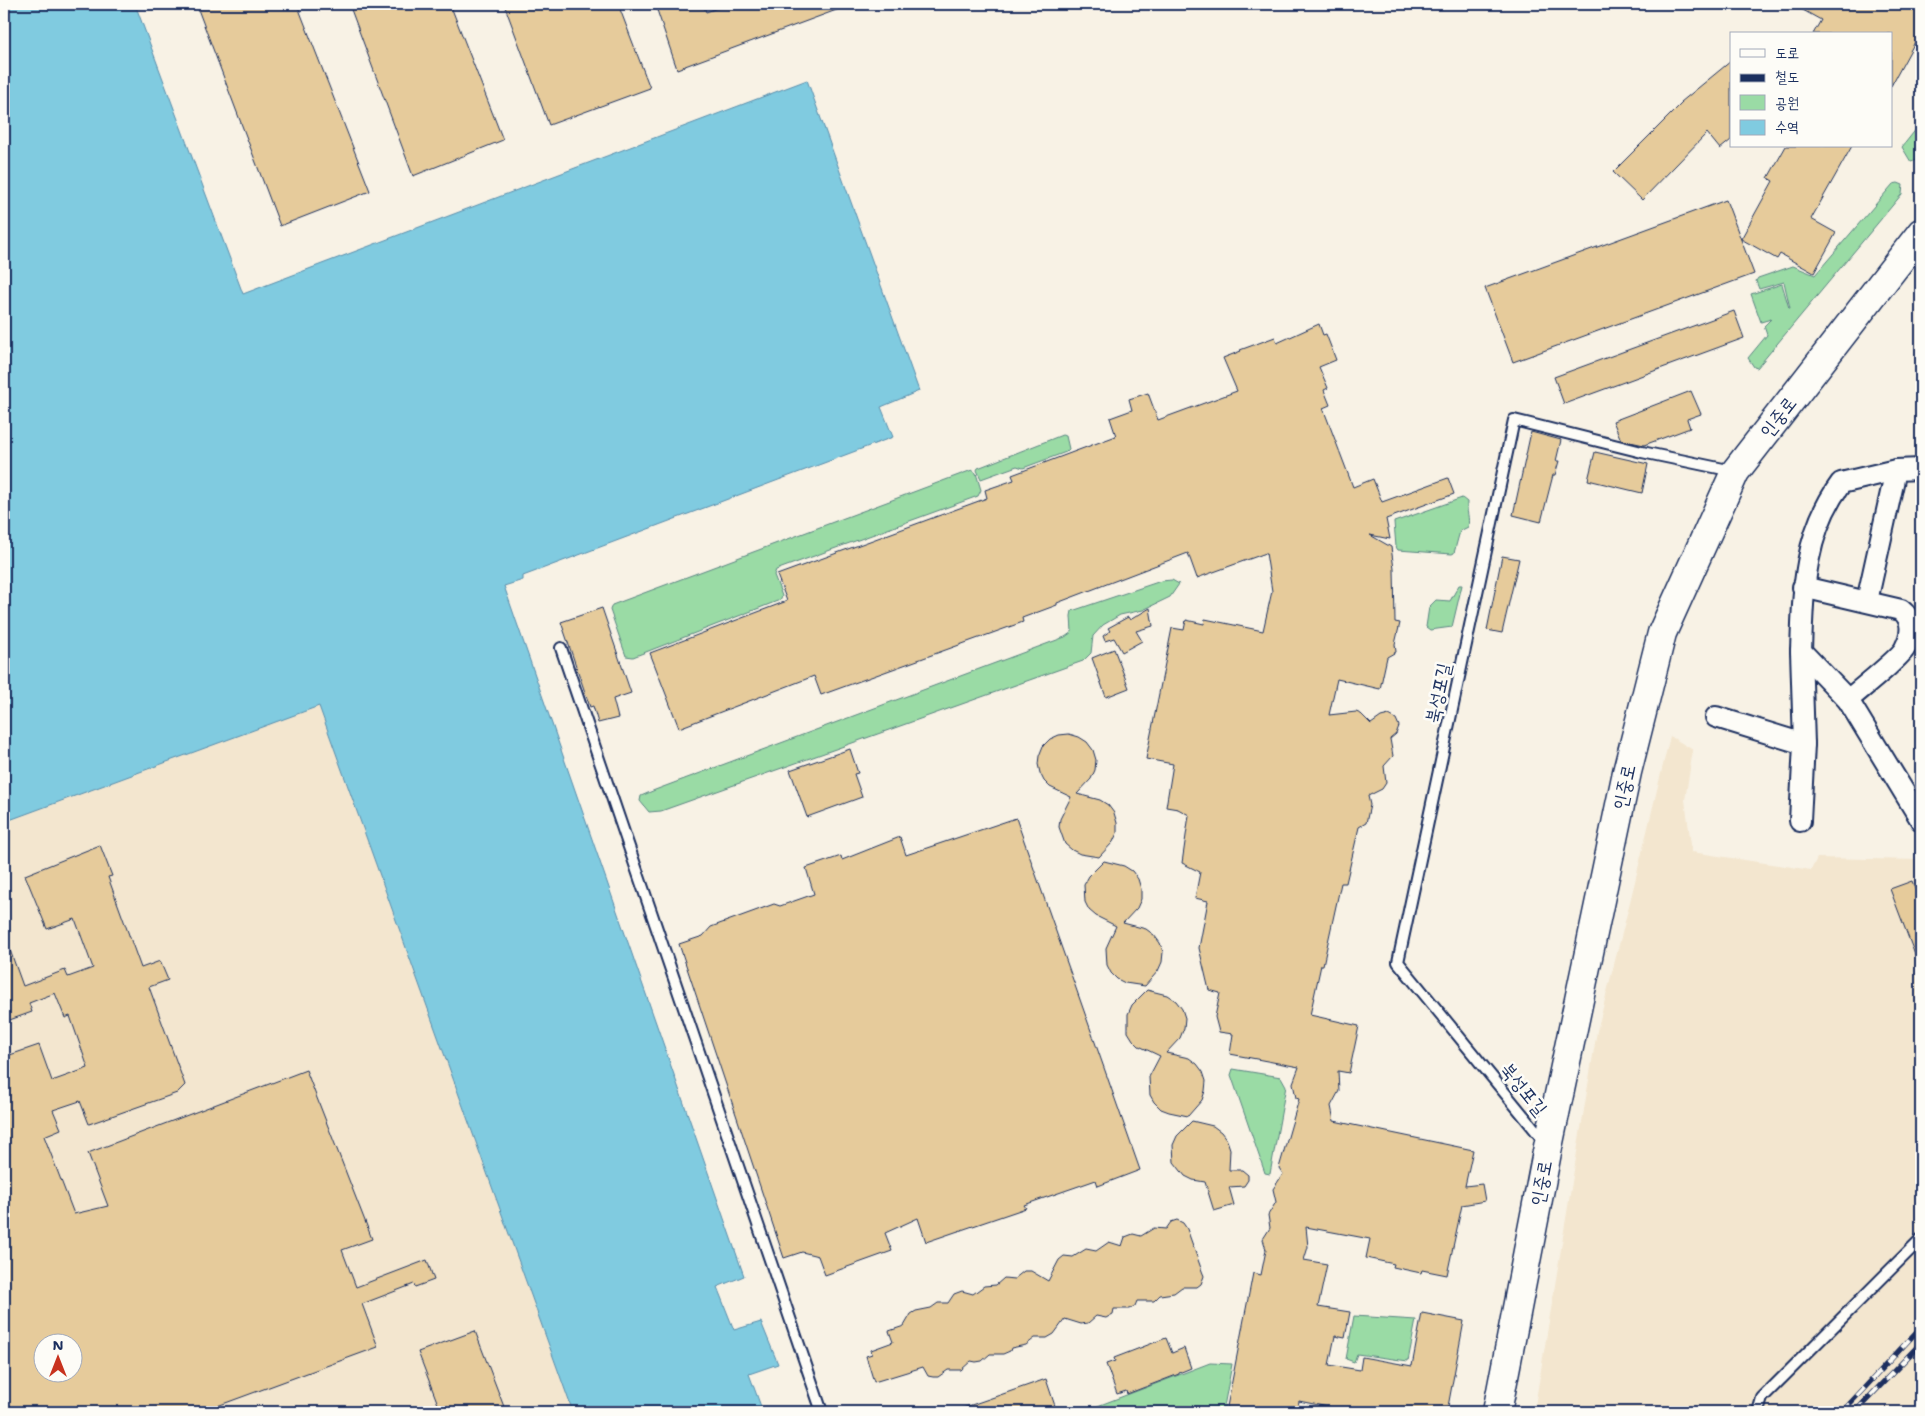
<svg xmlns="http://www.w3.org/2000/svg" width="1925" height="1416" font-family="'Shantell Sans','Poor Story',sans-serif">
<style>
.built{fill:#f3e6cf;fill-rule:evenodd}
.green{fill:#9adba5;stroke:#5a8582}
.water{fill:#80cbe0;stroke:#588dac}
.building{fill:#e6cb9b;stroke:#1b2f5e;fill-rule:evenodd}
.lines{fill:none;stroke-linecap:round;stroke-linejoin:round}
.service-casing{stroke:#1b2f5e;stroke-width:14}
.minor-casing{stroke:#1b2f5e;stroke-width:24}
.secondary-casing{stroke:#1b2f5e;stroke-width:31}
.service{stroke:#fdfcf7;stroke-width:10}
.minor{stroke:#fdfcf7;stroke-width:20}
.secondary{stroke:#fdfcf7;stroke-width:28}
.rail-casing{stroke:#1b2f5e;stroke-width:5.5}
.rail{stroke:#fdfcf7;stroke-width:4;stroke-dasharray:11;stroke-linecap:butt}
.labels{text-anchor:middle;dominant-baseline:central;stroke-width:5;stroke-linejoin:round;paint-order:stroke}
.street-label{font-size:19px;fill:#1b2f5e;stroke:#fdfcf7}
</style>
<rect width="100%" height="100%" fill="#f8f2e5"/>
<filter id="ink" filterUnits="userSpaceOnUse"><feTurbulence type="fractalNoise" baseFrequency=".02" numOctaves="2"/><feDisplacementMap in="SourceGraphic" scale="10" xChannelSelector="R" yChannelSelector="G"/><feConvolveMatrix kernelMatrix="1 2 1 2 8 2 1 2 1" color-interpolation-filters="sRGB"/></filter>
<g filter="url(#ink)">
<g class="built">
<path d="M319,706L573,1412H4V822ZM42,1344H72V1374H42Z"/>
<polygon points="1670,736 1693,750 1685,800 1692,852 1811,870 1817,858 1921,860 1921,1412 1534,1412 1597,1031 1630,902"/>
</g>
<g class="green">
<polygon points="1921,123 1921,159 1911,162 1902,147"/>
<polygon points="1898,183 1903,185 1902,194 1757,368 1754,367 1748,358 1767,335 1764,326 1771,319 1761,322 1751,294 1782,284 1789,308 1790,308 1784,282 1759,289 1756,281 1758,278 1793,266 1815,275 1893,184"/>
<polygon points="1062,435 1066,436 1069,449 1066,452 1023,468 1017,466 981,479 977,470 978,468"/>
<polygon points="972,470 976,473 981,490 978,496 776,570 774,575 782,596 780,600 633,657 626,656 610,610 612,605"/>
<path d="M1462,498L1467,502C1466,511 1470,518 1468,527L1460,531L1454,553L1452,554L1398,550L1396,547L1394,522Z"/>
<polygon points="1172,580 1179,584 1170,597 1143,610 1120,615 1103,625 1093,636 1091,653 1083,661 661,811 649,812 640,801 641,796 655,790 1065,637 1072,632 1071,616 1072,611 1161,581"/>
<polygon points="1459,585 1462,585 1452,627 1430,630 1426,627 1429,607 1436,600 1450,601"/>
<polygon points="1233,1069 1281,1077 1286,1086 1270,1174 1265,1173 1231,1075"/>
<polygon points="1354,1316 1416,1320 1408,1361 1357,1354 1354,1362 1346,1359"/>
<polygon points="1210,1363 1232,1364 1223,1412 1082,1412"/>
</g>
<polygon class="water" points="4,4 135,4 243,294 807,80 919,391 881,407 893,437 523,576 523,580 504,586 744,1276 717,1287 734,1330 761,1322 778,1364 749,1374 763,1412 573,1412 319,706 4,822"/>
<g class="building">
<polygon points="196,4 297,4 370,191 280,226"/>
<polygon points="349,4 450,4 503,140 413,176"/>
<polygon points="504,4 618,4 650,88 549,125"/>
<polygon points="655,4 703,4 706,12 729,4 850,4 850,5 677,69"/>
<polygon points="1792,4 1921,4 1921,31 1891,86 1891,34 1813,34 1821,20"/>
<polygon points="1731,61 1731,140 1720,149 1707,133 1642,200 1613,172 1682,103 1681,102"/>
<polygon points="1786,146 1852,146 1811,219 1836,233 1814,273 1780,254 1777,259 1741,239 1773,181 1768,178"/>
<polygon points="1726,200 1754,274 1513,362 1485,288"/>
<polygon points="1734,311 1744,338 1564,404 1554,377"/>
<polygon points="1319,324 1323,335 1326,334 1336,360 1319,367 1328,388 1324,390 1330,405 1323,408 1353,487 1373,479 1382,502 1448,478 1454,494 1386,519 1390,539 1370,535 1391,547 1394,569 1395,622 1400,623 1395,644 1396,652 1387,657 1380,689 1337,679 1329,715 1356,712 1361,714 1371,724 1381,717 1389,715 1396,719 1399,726 1396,734 1390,739 1393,756 1384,766 1386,783 1382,789 1368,796 1370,805 1366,823 1359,827 1346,883 1341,883 1323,965 1321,965 1310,1015 1359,1026 1349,1073 1338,1071 1339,1091 1331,1106 1334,1121 1473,1150 1465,1186 1482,1184 1485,1201 1462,1205 1447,1275 1422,1270 1421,1273 1393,1267 1394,1264 1366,1258 1370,1239 1306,1227 1308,1247 1304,1260 1327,1264 1318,1307 1350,1312 1345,1338 1335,1336 1329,1365 1360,1370 1362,1357 1412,1366 1422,1313 1464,1321 1447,1412 1340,1412 1333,1411 1333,1408 1299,1401 1297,1412 1226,1412 1253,1273 1261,1275 1266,1250 1263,1239 1270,1228 1268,1215 1276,1202 1273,1189 1283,1174 1279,1168 1299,1099 1296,1098 1293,1083 1299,1067 1230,1054 1233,1034 1219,1032 1215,1017 1220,993 1209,990 1199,948 1208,901 1195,898 1200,872 1182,863 1189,815 1178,809 1166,807 1173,764 1146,759 1172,628 1184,630 1186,620 1204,624 1205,619 1263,631 1272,591 1266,553 1197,578 1188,553 1057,603 1057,605 1022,618 1023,622 821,695 814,676 679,728 650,653 787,601 777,575 987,498 985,490 1014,480 1012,475 1116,436 1110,418 1132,410 1129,399 1148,393 1158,420 1237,391 1223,358 1241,351 1240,350 1275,337 1277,343"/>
<polygon points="1691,391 1701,414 1687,419 1690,428 1644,445 1621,440 1613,421"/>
<polygon points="1531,432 1561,440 1556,461 1559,461 1555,475 1553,475 1541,522 1513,515"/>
<polygon points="1595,452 1648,464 1642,493 1588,480"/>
<polygon points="1502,556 1519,559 1502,633 1487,630"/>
<polygon points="602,608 631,693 613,699 618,718 598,723 593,706 590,707 561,622"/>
<polygon points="1150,608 1153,626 1136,631 1142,641 1122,652 1114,638 1105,641 1103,636 1110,631 1108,628 1128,617 1130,620"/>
<polygon points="1114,649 1129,688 1106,697 1092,658"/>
<polygon points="1069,734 1079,737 1087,742 1093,750 1096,760 1095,770 1091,779 1077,794 1100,800 1108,805 1114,813 1117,823 1117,833 1113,842 1099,857 1080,854 1072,850 1065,844 1059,827 1060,819 1071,797 1050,787 1044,781 1040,773 1038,764 1039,756 1043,746 1050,739 1059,735"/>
<polygon points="850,749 858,773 854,774 862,797 807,817 790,770"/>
<polygon points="1016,818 1140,1170 1098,1186 1096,1180 1024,1205 1026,1208 926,1242 918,1218 885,1233 892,1251 825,1275 818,1256 802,1252 784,1258 679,944 703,936 711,927 774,904 780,906 814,894 806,868 841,856 842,860 900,837 906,855"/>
<path d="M100,845L112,876L108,877L141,968L160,961L168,980L149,987L185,1085L177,1093L89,1124L80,1101L53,1110L61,1129L44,1136L74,1214L108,1206L88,1153L306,1070L372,1239L342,1250L356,1287L427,1260L434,1280L415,1287L414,1284L362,1304L378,1347L201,1412H4V1057L39,1045L52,1081L88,1068L70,1016L65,1018L55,993L29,1003L32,1012L4,1022V939H6L23,986L65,970L68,977L93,968L75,919L47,929L25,875ZM42,1344H72V1374H42Z"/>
<polygon points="1104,861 1124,866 1132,871 1138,879 1141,889 1141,899 1137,908 1123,923 1146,929 1154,935 1160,943 1163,952 1162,962 1158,971 1145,986 1125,983 1117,979 1111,973 1107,965 1106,948 1116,926 1096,916 1089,910 1085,902 1084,885 1089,876"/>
<polygon points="1912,881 1921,904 1921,968 1920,968 1890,889"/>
<polygon points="1147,990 1167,995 1176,1001 1182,1009 1185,1018 1184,1028 1180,1038 1166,1053 1189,1058 1197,1064 1203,1072 1206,1081 1205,1091 1202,1100 1188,1116 1169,1112 1161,1109 1154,1102 1150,1095 1149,1077 1160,1056 1139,1046 1133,1040 1128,1032 1128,1014 1132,1005"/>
<polygon points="1192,1121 1213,1126 1221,1132 1227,1140 1230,1149 1229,1170 1242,1170 1248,1175 1248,1180 1244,1186 1229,1187 1234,1205 1214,1211 1205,1182 1193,1180 1185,1176 1174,1162 1173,1145 1177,1136"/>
<polygon points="1177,1220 1183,1223 1187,1229 1202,1271 1204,1276 1201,1284 1197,1287 1182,1287 1174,1293 1160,1295 1154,1301 1137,1301 1135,1306 1129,1309 1114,1309 1113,1314 1106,1318 1096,1316 1088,1323 1081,1324 1065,1319 1054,1334 1047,1338 1035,1338 1026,1345 1011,1348 1010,1351 1003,1354 990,1354 982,1361 976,1362 971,1361 961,1370 948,1370 938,1377 933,1377 928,1376 923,1367 874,1382 866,1356 872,1354 871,1350 893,1342 889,1331 904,1326 911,1314 916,1311 931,1308 938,1303 948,1303 954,1294 962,1291 973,1294 984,1286 996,1285 1004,1278 1014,1279 1024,1271 1031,1271 1048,1281 1059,1260 1064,1256 1073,1257 1086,1249 1096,1251 1109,1242 1122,1246 1125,1237 1133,1234 1141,1236 1154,1228 1166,1229 1171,1222"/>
<polygon points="475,1331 506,1412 441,1412 418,1352"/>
<polygon points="1166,1338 1172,1353 1184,1348 1191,1368 1179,1373 1179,1374 1127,1394 1126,1391 1117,1394 1106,1364 1115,1361 1114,1358"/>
<polygon points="1046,1379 1057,1412 958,1412 957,1410"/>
</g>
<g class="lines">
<g class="service-casing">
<g id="service">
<polyline points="561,648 822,1412"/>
<polyline points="1545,1142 1398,962 1514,420 1642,452 1733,471"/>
<polyline points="1758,1412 1762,1398 1921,1239"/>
</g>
</g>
<g class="minor-casing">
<g id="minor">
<path d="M1896,470L1841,483C1804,533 1803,591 1801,651L1848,700L1921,820"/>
<path d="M1803,587L1901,610C1914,620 1912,634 1905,648C1901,657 1858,691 1848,700"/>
<polyline points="1867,601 1896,470 1921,469"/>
<polyline points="1716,717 1804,744"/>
<polyline points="1800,821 1804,744 1801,651"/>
</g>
</g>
<g class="secondary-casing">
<polyline id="secondary" points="1497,1412 1548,1147 1627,772 1662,633 1735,472 1921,233"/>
</g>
<use href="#service" class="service"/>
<use href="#minor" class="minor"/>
<use href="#secondary" class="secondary"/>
<g class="rail-casing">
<g id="rail">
<polyline points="1842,1412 1921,1327"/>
<polyline points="1855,1412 1921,1343"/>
</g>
</g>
<use href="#rail" class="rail"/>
</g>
</g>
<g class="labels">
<g class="street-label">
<text transform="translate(1778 417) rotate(-52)">인중로</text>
<text transform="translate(1438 693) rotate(-78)">북성포길</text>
<text transform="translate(1624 787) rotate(-78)">인중로</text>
<text transform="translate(1524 1089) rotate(51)">북성포길</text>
<text transform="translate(1541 1183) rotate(-79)">인중로</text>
</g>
</g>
<rect width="1925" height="1416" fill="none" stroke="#fdfcf7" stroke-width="20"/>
<rect x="10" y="10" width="1905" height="1396" fill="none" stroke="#1b2f5e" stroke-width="2" filter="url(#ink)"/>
<rect x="1730" y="32" width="162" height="115" fill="#fdfcf7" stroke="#a3aaba"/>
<rect x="1740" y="49" width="25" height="8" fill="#fdfcf7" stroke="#a3aaba"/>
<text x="1775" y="58" font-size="15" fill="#1b2f5e">도로</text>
<rect x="1740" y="74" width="25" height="8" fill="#1b2f5e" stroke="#a3aaba"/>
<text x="1775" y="82" font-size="15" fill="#1b2f5e">철도</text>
<rect x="1740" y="95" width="25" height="15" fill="#9adba5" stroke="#a3aaba"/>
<text x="1775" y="108" font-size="15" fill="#1b2f5e">공원</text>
<rect x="1740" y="120" width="25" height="15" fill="#80cbe0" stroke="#a3aaba"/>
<text x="1775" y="132" font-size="15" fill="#1b2f5e">수역</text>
<g transform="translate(58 1358)"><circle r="24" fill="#fdfcf7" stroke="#a3aaba"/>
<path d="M0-4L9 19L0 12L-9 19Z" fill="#c8321e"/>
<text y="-8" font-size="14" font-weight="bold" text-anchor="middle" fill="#1b2f5e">N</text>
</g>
</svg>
